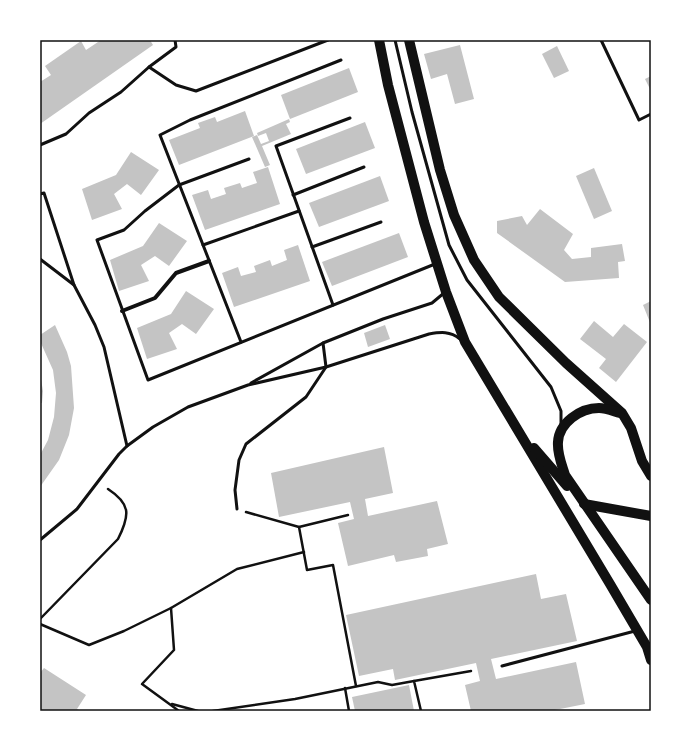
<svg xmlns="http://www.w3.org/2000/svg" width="691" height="751" font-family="'Asap Condensed',sans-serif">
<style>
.building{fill:#c4c4c4}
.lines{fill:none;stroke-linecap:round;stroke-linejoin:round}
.path{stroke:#111;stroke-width:2.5}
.service{stroke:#111;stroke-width:3}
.minor{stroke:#111;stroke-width:4}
.primary{stroke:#111;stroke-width:10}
.neatline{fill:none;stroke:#111;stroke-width:1.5}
</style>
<rect width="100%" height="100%" fill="#fff"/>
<g class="building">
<polygon points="101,40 150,40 153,45 40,124 40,82 51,75 45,66 81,41 86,50"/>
<polygon points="460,45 474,99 455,104 447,74 431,79 424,54"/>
<polygon points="557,46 569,71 554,78 542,54"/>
<polygon points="349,68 358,92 290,119 281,95"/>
<polygon points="651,76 651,91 645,79"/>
<polygon points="245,111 254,136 179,165 169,140 200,128 198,123 215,117 217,122"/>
<polygon points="289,119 290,122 286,124 291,134 262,146 270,165 265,167 252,137 257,135 261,144 269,141 266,133 258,136 257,133"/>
<polygon points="365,122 375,148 306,174 296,149"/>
<polygon points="131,152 159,170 141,195 127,184 114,194 122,209 92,220 82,189 116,175"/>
<polygon points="268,167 280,204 205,230 192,195 208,190 211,199 226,194 224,188 240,183 242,188 257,183 253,172"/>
<polygon points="594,168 612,211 594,219 576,176"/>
<polygon points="380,176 389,201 319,227 309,203"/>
<polygon points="540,209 573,234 564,250 572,259 591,257 591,248 622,244 625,261 618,262 619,278 565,282 497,233 497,221 522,216 527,225"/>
<polygon points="159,223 187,241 169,266 155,256 141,265 149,281 119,291 110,260 143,246"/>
<polygon points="399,233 408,257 332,286 322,262"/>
<polygon points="298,245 310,281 234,307 222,273 238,267 241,276 256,272 254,266 270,260 272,266 287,260 284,250"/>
<polygon points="186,291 214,309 196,334 182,324 169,333 177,349 147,359 137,328 171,314"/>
<polygon points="651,301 651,325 643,305"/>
<polygon points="594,321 613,337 624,324 647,342 616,382 599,368 606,359 580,339"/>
<polygon points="55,325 67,352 71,366 74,408 69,435 59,460 40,487 40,455 48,440 54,417 56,393 53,370 40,341 40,335"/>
<polygon points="385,325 390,339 368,347 364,333"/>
<polygon points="40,374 43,391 42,403 40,403"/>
<polygon points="384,447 393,493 365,499 368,516 437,501 448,544 427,549 428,556 396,562 394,555 348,566 338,523 354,519 350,502 279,517 271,473"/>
<polygon points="536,574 541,599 566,594 577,641 491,659 496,679 576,662 585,704 550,711 471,711 465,685 480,681 476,663 395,680 393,669 359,676 346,615"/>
<polygon points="44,668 86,695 77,709 81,711 40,711 40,673"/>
<polygon points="409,685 414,711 355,711 352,697"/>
</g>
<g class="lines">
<g class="path">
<polyline points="246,512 299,527"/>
<polyline points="348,515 299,527 307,570 333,565 356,686"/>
<polyline points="171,608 174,650 142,684 179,711"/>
<path d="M40,619L118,539C130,515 131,504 108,489"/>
<polyline points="40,624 89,645 124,631 171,608 237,569 304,552"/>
<polyline points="345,688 349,711"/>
<polyline points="172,704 198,711"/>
<polyline points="213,711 295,699 378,682 392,685 414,681"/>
<polyline points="421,711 414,681 471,671"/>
</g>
<g class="service">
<polyline points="395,40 412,112 449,245 467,280 551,387 561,411 561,426"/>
<polyline points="601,40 639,120 651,114"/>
<polyline points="149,67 176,85 196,91 328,40"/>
<polyline points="40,145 66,134 89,113 121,92 149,67 176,47 175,40"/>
<polyline points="249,159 179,185 145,211 124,230 97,240 148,380 435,264"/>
<polyline points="40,194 44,193 74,285 95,325 104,347 127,446"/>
<polyline points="293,195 364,167"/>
<polyline points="203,245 299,211"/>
<polyline points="312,247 381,222"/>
<polyline points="40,259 74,285"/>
<polyline points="333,305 276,146 350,118"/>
<polyline points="241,342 160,135 190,120 341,60"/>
<polyline points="251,383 323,343 383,319 432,303 444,293"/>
<polyline points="237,509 235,490 239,460 246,444 306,397 326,367 323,343"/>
<path d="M40,540L77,509L119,454L127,446L153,427L188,407L248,385L326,367L429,334C441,332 450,331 460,339"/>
<polyline points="502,666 635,631"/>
</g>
<polyline class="minor" points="122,311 155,298 176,273 209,261"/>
<g class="primary">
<polyline points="379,40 388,85 424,222 446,292 465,342 610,584 647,647 651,660"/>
<polyline points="409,40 440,170 454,215 474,260 499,297 566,363 622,413 631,428 642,461 651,476"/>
<path d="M620,413C613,411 606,408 599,408C580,408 559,423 558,442C557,454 562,465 565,475L651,600"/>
<polyline points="534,448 567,486"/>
<polyline points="584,504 651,516"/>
</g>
</g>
<rect width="691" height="751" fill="none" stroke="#ffffff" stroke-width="82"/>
<rect x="41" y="41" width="609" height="669" class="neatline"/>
</svg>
